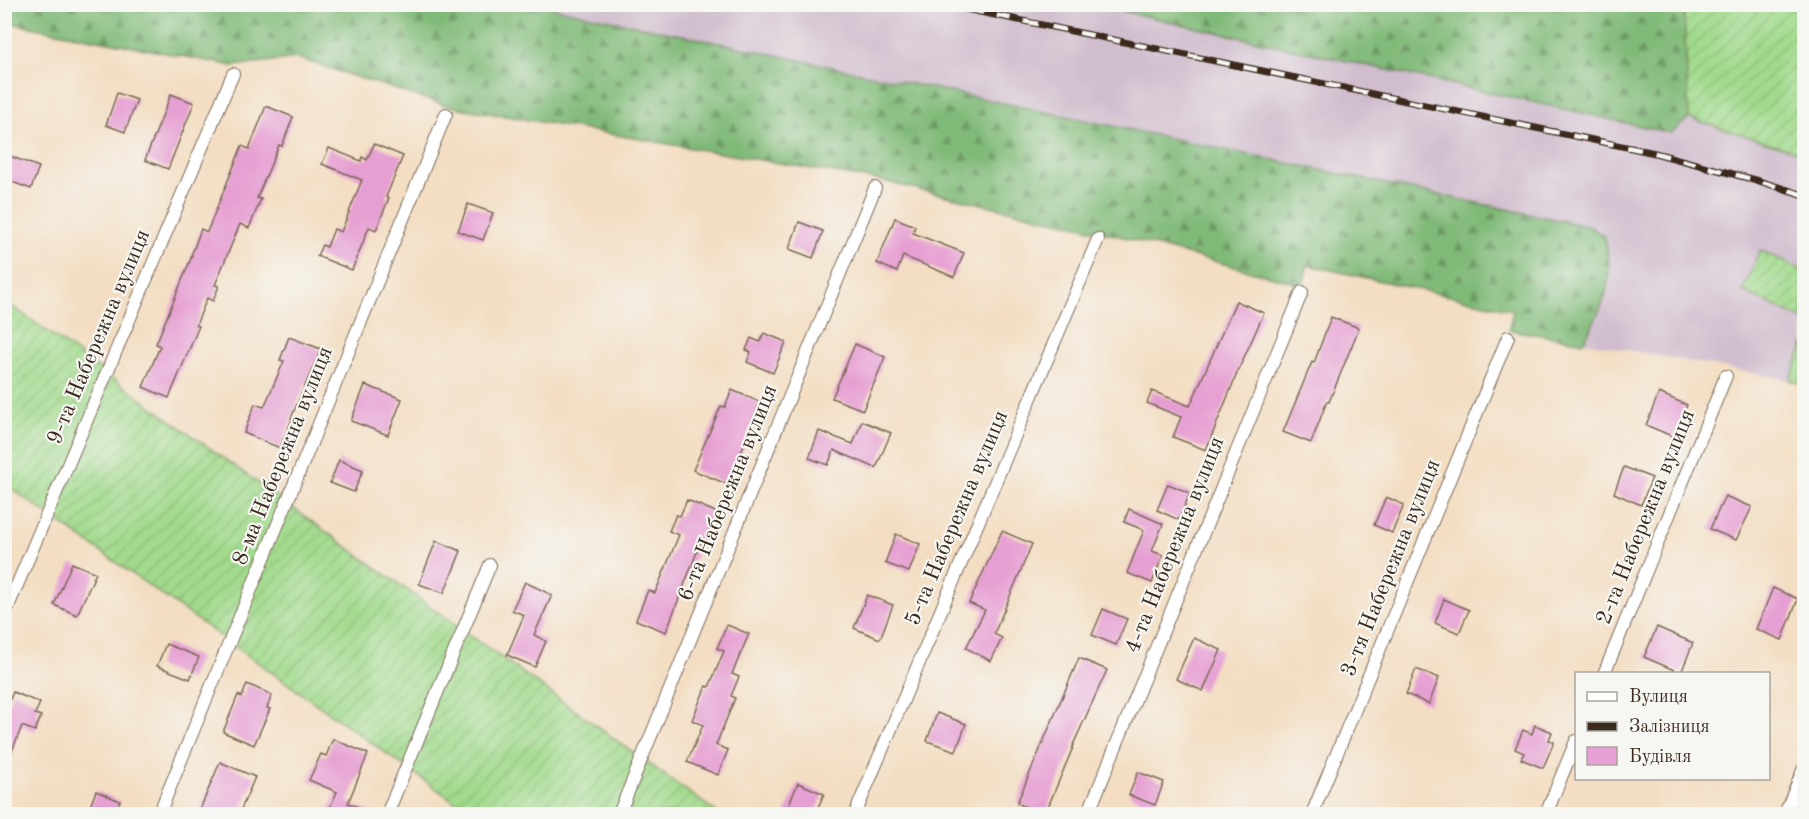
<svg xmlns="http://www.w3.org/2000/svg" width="1809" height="819" font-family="'Old Standard TT',serif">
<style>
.industrial{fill:#d0bdcd}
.forest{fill:url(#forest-firs);stroke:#5e724b;stroke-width:1.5}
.garden{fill:url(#garden-furrows);stroke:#6e8255;stroke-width:1.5}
.building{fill:#e69fd2}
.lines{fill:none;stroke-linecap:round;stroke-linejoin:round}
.minor-casing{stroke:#7b6958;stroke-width:14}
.minor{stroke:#fff;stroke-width:12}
.rail-casing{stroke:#3b2a1e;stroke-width:7}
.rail{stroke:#f6f6f2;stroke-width:4.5;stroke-dasharray:14;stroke-linecap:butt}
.labels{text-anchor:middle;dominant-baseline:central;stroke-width:4.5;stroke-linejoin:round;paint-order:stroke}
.street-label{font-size:22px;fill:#3b2a1e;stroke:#f6f6f2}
</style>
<defs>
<pattern id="forest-firs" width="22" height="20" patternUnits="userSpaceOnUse" patternTransform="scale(1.5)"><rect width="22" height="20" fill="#80ba78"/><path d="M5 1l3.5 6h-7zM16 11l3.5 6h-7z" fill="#6a9762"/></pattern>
<pattern id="garden-furrows" width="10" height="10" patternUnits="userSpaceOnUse" patternTransform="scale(1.5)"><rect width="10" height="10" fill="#a1da8c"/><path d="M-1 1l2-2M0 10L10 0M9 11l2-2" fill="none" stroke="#8cbb78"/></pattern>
</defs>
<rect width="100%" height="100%" fill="#f6f6f2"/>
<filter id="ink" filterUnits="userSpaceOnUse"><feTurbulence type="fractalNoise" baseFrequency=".0167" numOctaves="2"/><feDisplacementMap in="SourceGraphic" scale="12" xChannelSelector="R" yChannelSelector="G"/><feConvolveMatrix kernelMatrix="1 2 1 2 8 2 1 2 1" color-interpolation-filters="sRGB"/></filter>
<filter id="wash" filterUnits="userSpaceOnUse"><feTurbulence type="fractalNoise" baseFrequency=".008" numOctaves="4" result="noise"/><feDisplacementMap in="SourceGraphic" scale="24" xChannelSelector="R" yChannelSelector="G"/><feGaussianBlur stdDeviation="1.35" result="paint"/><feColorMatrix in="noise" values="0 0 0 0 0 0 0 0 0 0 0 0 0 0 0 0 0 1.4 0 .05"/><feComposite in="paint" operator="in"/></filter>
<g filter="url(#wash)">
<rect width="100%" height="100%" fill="#f3dec3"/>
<polygon class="industrial" points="539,5 1095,5 1670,133 1689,118 1804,154 1804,271 1760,250 1743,290 1804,320 1804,343 1790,380 1584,342 1602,306 1609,286 1605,237 1591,227"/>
<g class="forest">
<path d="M4,5H539L1591,227L1605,237C1615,286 1605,300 1584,342L1509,330L1513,310L1308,265L1303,285L1100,231L877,180L448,106L297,58L233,66L5,22Z"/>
<polygon points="1095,5 1658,5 1684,10 1689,118 1671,133"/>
</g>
<g class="garden">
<polygon points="1785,5 1804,12 1804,154 1689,118 1684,10 1744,5"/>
<polygon points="1760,250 1804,271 1804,320 1743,291"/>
<polygon points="5,301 719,814 472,814 5,484"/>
<polygon points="1804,343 1804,385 1790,380"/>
</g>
<g id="blocks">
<g class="building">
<polygon points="117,93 137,100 125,132 106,125"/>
<polygon points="171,94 194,103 168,169 145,160"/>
<polygon points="266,106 293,117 282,146 279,145 257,198 261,199 249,228 240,224 215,285 219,286 213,301 207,298 196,325 199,326 169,398 143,387 160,346 156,344 192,256 191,256 201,229 207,232 242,146 249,149"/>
<polygon points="374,144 403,156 386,197 389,198 376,230 369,227 352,270 317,256 322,245 327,247 334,229 341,232 362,180 322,164 329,148 361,161 362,157 367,160"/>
<polygon points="7,155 39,167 31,189 4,179 4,163"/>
<polygon points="468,204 493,213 483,240 458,231"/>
<polygon points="895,218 915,226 913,233 964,253 954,277 903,256 897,272 877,263"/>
<polygon points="799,222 823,231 813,258 789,249"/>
<polygon points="1236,301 1264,313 1238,371 1206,450 1173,437 1181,417 1147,403 1152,391 1190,406"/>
<polygon points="1331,317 1359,328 1329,402 1327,401 1311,443 1283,432 1312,362 1314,363"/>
<polygon points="764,333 786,342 773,373 747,362 751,352 746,350 751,338 760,342"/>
<polygon points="289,337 321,349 291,418 292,419 280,448 244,433 255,404 264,407 284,361 280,360"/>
<polygon points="855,344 885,357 863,410 832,398"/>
<polygon points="365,385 402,399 388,435 351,421"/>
<polygon points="732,390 760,402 729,485 693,470 721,406 725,407"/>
<polygon points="1659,393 1687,405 1674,437 1646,425"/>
<polygon points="862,421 891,433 876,468 834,450 828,465 809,458 819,431 853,444"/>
<polygon points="339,460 363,470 354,492 330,483"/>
<polygon points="1624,467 1652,478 1641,505 1614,493"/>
<polygon points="1168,484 1190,493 1179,520 1157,510"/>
<polygon points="1725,496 1752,507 1736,540 1710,529"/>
<polygon points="1386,497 1404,505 1392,533 1374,525"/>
<polygon points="687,500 718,513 705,545 700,544 666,632 636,620 648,590 655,593 679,535 669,531 676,515 680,516"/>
<polygon points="1129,509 1163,524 1152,551 1163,555 1152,583 1127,573 1144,530 1124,522"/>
<polygon points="1002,531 1032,544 994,634 1002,638 991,661 966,648 985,610 969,603"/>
<polygon points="896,534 920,544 909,572 885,563"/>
<polygon points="436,541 461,551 444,593 419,584"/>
<polygon points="72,563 96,573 77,615 54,605"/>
<polygon points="525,582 552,595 534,635 546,641 535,667 507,655 524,615 512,610"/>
<polygon points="1773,588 1798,599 1782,640 1756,629"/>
<polygon points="867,595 893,605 880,639 854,628"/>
<polygon points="1444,599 1469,610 1459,633 1435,623"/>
<polygon points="1103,609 1127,619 1116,645 1092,635"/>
<polygon points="727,625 749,634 732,674 739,677 731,696 735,698 716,745 728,750 718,775 687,762 703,725 692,720 706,686 709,687 724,651 717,648"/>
<polygon points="1657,627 1693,643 1681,673 1644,657"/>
<polygon points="1194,638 1221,650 1203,691 1176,679"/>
<polygon points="166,644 199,657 190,679 157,666"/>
<polygon points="1079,658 1107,670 1073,745 1074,745 1045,814 1043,814 1017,803"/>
<polygon points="1416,669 1439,678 1429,704 1406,694"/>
<polygon points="247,684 272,695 267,708 270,709 254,745 223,732 238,695 242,697"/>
<polygon points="13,692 40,703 35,714 41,716 35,731 22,726 5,769 4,714"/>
<polygon points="937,713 966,724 956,751 927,741"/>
<polygon points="1535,725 1552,732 1549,740 1554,742 1543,768 1521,759 1524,753 1515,749 1523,730 1532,734"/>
<polygon points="333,739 368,754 348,803 375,814 327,814 337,792 309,780 321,754 326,756"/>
<polygon points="220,762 255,777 239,814 198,814"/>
<polygon points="1138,772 1164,782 1155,805 1129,795"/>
<polygon points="798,783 824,794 815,814 785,814"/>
<polygon points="96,791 120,801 114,814 87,814"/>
</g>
</g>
</g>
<g filter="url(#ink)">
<use href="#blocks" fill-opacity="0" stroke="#7b6958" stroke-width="1.5"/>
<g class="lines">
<g class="minor-casing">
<g id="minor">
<polyline points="4,616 233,74"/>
<polyline points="1604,674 1726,376"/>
<polyline points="159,814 446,114"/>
<polyline points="387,814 490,565"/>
<polyline points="619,814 875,188"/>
<polyline points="855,814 1098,239"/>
<polyline points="1088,814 1302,292"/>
<polyline points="1312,814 1508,337"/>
<polyline points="1546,814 1576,741"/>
<polyline points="1785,814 1804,768"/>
</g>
</g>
<use href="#minor" class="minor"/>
<g class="rail-casing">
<polyline id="rail" points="942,4 1655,153 1759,181 1804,195"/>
</g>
<use href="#rail" class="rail"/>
</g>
</g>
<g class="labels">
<g class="street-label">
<text transform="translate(99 337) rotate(-67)">9-та Набережна вулиця</text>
<text transform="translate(283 456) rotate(-68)">8-ма Набережна вулиця</text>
<text transform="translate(728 493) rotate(-68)">6-та Набережна вулиця</text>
<text transform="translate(1646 517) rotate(-68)">2-га Набережна вулиця</text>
<text transform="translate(957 518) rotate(-67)">5-та Набережна вулиця</text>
<text transform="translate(1175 545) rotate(-68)">4-та Набережна вулиця</text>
<text transform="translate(1391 568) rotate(-68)">3-тя Набережна вулиця</text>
</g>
</g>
<rect width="1809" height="819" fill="none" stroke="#f6f6f2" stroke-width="24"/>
<rect x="1575" y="672" width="195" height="108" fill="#f6f6f2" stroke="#aba49d" stroke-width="1.5"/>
<rect x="1587" y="692" width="30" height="9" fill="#ffffff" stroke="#aba49d" stroke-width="1.5"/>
<text x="1629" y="702" font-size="18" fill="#3b2a1e">Вулиця</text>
<rect x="1587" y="722" width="30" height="9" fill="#3b2a1e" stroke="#aba49d" stroke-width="1.5"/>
<text x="1629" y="732" font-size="18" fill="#3b2a1e">Залізниця</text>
<rect x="1587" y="747" width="30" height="18" fill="#e69fd2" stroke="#aba49d" stroke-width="1.5"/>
<text x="1629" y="762" font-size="18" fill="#3b2a1e">Будівля</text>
</svg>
